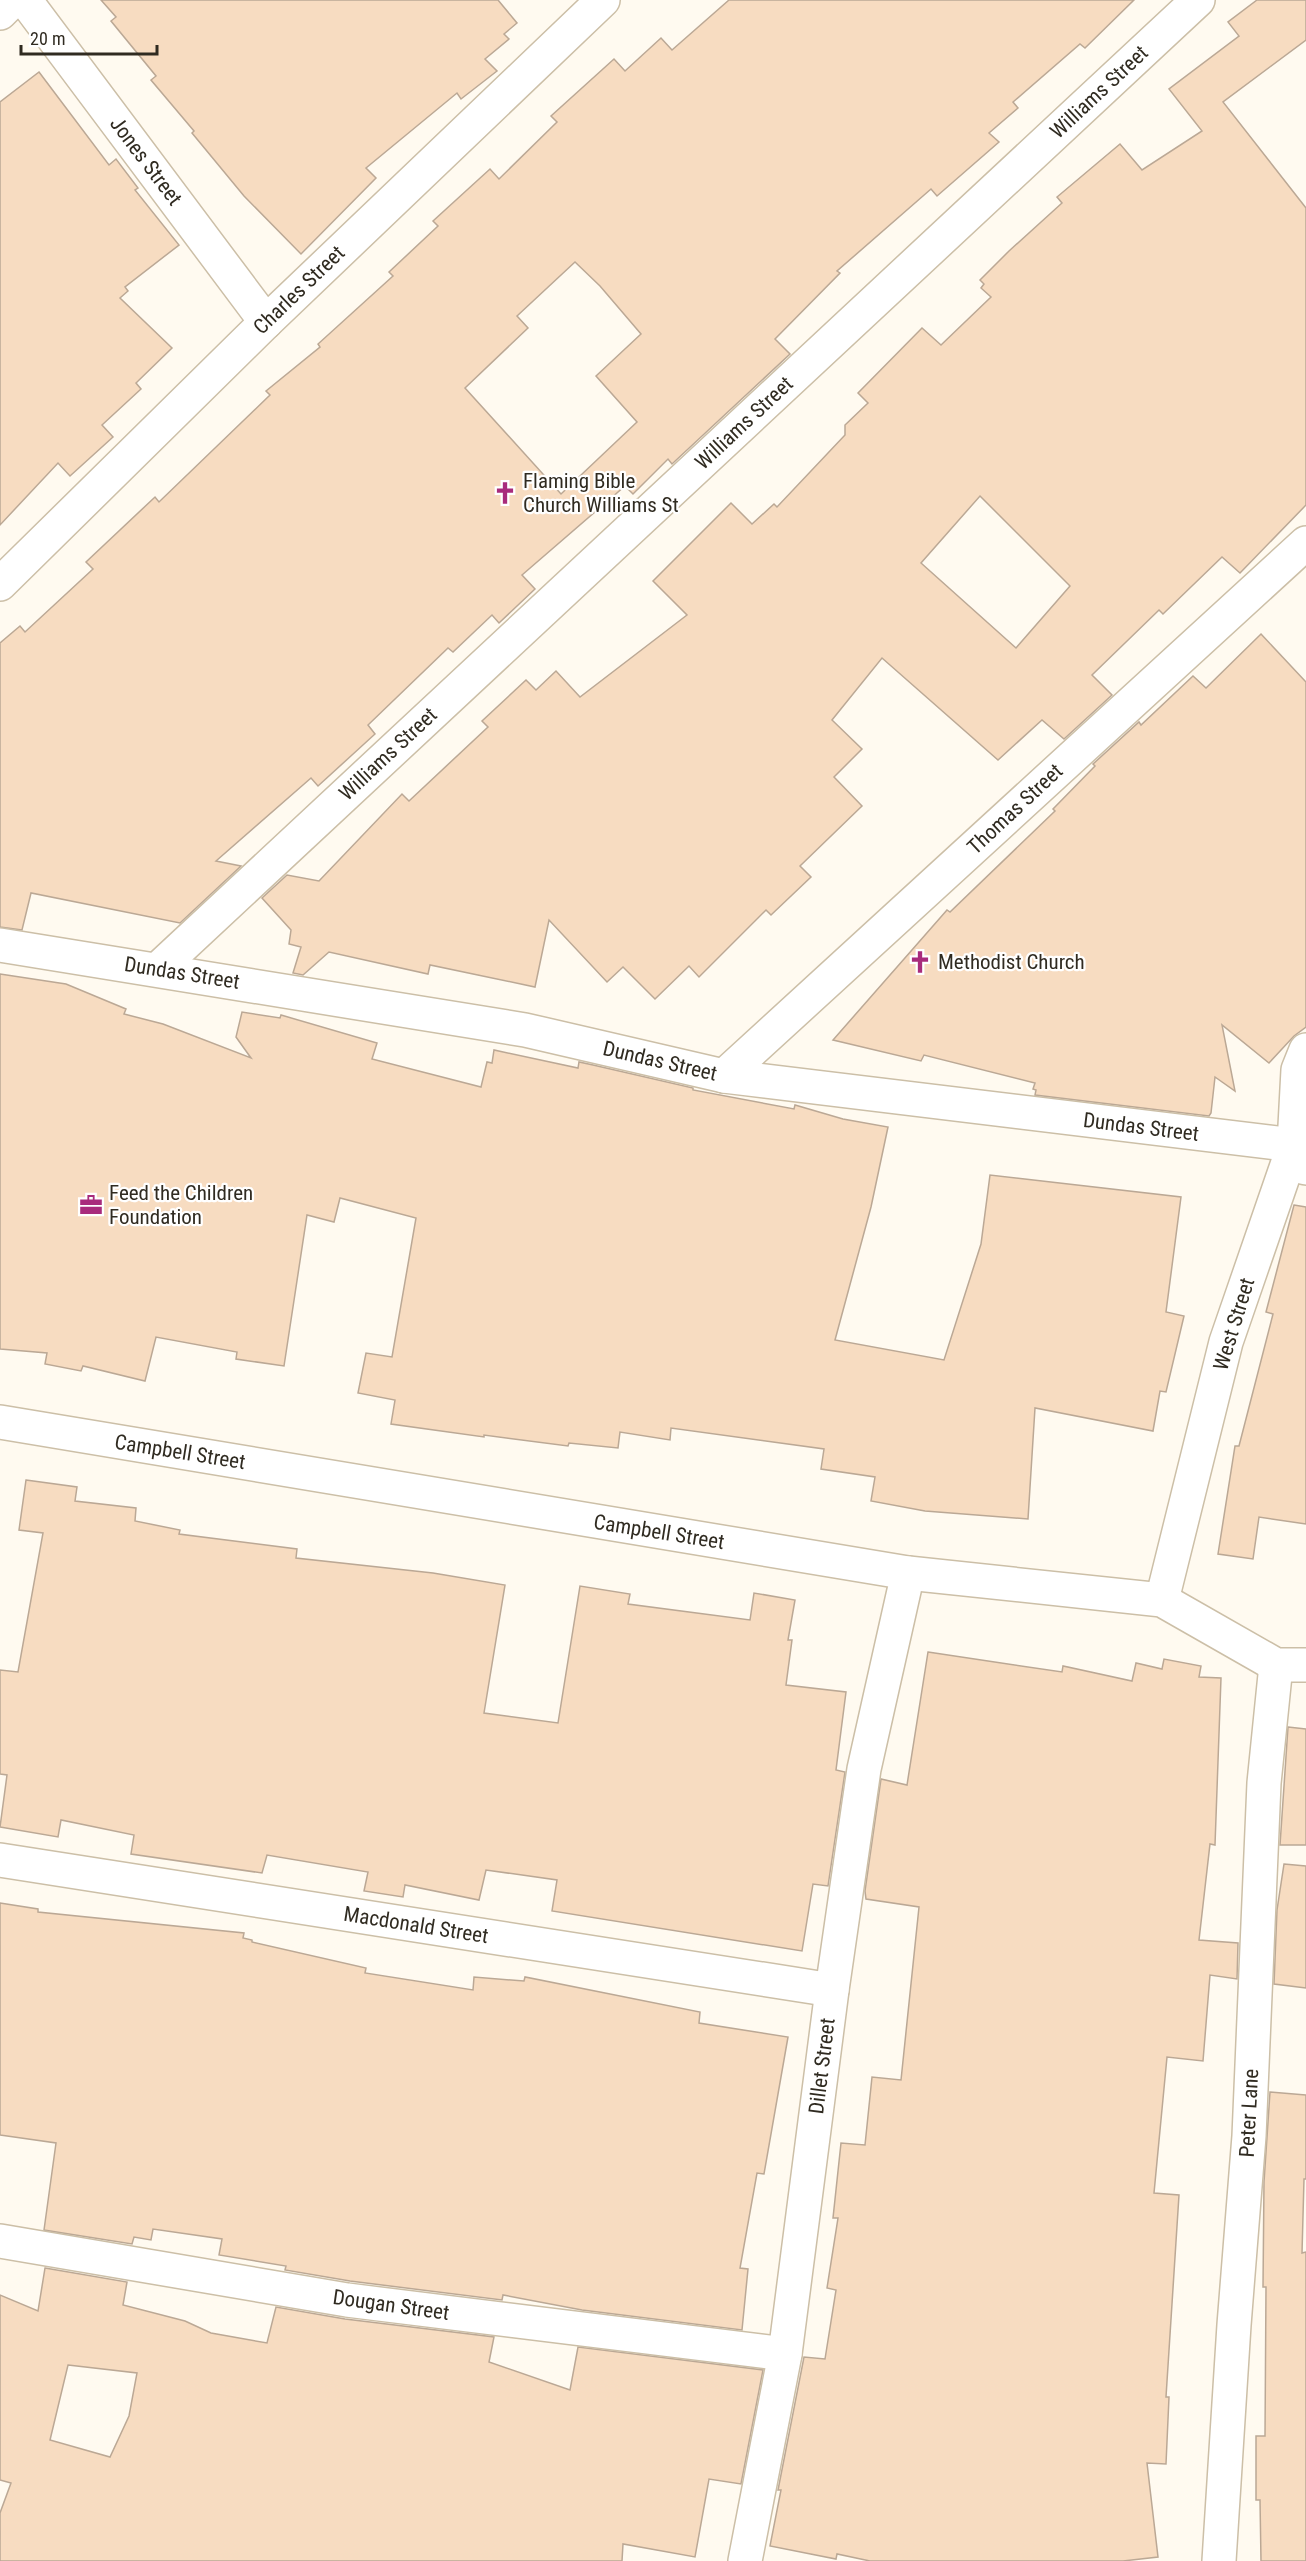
<svg xmlns="http://www.w3.org/2000/svg" width="1306" height="2561" font-family="'Roboto Condensed',sans-serif">
<style>
.building{fill:#f7dcc1;stroke:#bba895;stroke-width:1.5;fill-rule:evenodd}
.lines{fill:none;stroke-linecap:round;stroke-linejoin:round}
.street-casing{stroke:#ccbfa7;stroke-width:36}
.secondary-casing{stroke:#ccbfa7;stroke-width:36}
.street{stroke:#fff;stroke-width:33}
.secondary{stroke:#fff;stroke-width:33}
.labels{text-anchor:middle;dominant-baseline:central;stroke-width:4.5;stroke-linejoin:round;paint-order:stroke}
.street-label{font-size:21px;fill:#302b21;stroke:#fff}
.poi-label{font-size:21px;fill:#302b21;stroke:#fff;text-anchor:start}
</style>
<rect width="100%" height="100%" fill="#fffaf0"/>
<g class="building">
<polygon points="101,0 498,0 517,23 504,34 509,39 485,59 497,71 461,99 457,93 366,168 376,178 301,254 244,196 192,133 194,131 151,80 156,76 111,21 116,17"/>
<path d="M729,0H1134L1085,48L1080,44L1013,102L1018,108L989,133L999,142L937,196L931,189L837,271L840,273L775,339L790,354L672,464L668,459L633,494L625,486L522,575L535,589L499,623L492,615L453,652L448,648L368,725L375,734L352,755L318,786L311,778L216,861L241,866L180,923L31,893L22,930L0,927V643L20,626L25,632L93,569L86,562L155,497L159,502L270,395L266,391L320,347L318,344L393,276L389,272L438,226L433,221L490,169L499,179L557,122L551,116L614,59L625,71L661,38L672,50ZM575,262L600,286L641,334L596,376L637,422L561,494L465,388L528,328L517,316Z"/>
<path d="M1257,0H1306V40L1223,102L1306,208V505L1240,573L1222,557L1163,614L1159,610L1092,675L1112,695L1064,739L1042,720L998,760L882,658L832,720L862,749L834,777L862,806L800,866L811,877L771,915L766,910L699,977L689,966L655,999L623,967L607,982L549,920L535,987L430,965L428,974L329,952L303,975L293,973L301,947L289,944L291,930L262,898L287,875L319,881L402,794L409,801L488,727L482,721L526,680L536,690L556,671L580,697L687,615L653,581L731,503L752,524L774,504L777,507L845,435V425L868,403L858,393L922,328L941,345L991,297L981,288L984,284L980,280L1009,251L1062,203L1057,197L1120,144L1142,170L1202,131L1169,89L1239,36L1228,22ZM980,496L1070,586L1016,648L921,563Z"/>
<polygon points="39,72 109,165 116,159 138,188 135,190 179,245 125,287 128,291 120,298 172,348 136,383 141,389 102,425 113,437 70,476 58,463 0,525 0,102"/>
<polygon points="1261,634 1306,682 1306,1027 1294,1036 1269,1063 1222,1025 1235,1091 1215,1077 1211,1113 1209,1116 1035,1095 1036,1090 1033,1089 1035,1083 924,1055 921,1061 833,1040 947,910 950,912 1055,811 1053,809 1095,766 1093,764 1139,722 1141,725 1193,676 1206,688"/>
<polygon points="0,974 66,984 126,1009 124,1014 163,1024 251,1058 236,1037 242,1012 280,1018 281,1015 377,1043 372,1059 481,1087 487,1062 492,1063 494,1050 578,1068 579,1062 593,1065 693,1088 693,1090 794,1109 795,1105 843,1119 888,1127 871,1207 835,1340 944,1360 981,1244 990,1175 1181,1197 1166,1312 1184,1316 1166,1392 1160,1391 1153,1431 1035,1408 1028,1519 925,1511 871,1501 875,1477 821,1469 824,1449 671,1428 670,1440 620,1432 618,1448 569,1443 568,1446 484,1435 484,1437 391,1424 395,1400 358,1393 366,1353 392,1357 416,1218 340,1198 334,1222 307,1215 284,1366 236,1359 237,1352 156,1337 145,1381 83,1366 81,1371 45,1364 47,1353 0,1349"/>
<polygon points="1294,1205 1306,1207 1306,1524 1259,1517 1253,1559 1218,1554 1235,1446 1239,1446 1273,1314 1266,1312"/>
<polygon points="26,1480 77,1487 75,1501 136,1508 135,1521 180,1530 179,1534 297,1549 296,1558 433,1573 505,1585 484,1713 558,1723 580,1586 630,1594 628,1604 750,1620 754,1593 795,1600 788,1640 792,1640 786,1685 846,1692 836,1770 845,1772 828,1886 813,1884 802,1951 552,1911 557,1880 486,1870 479,1900 405,1885 403,1897 364,1891 368,1872 267,1855 262,1873 131,1854 134,1835 61,1820 58,1837 0,1827 7,1775 0,1774 0,1670 18,1672 43,1533 19,1530"/>
<polygon points="928,1652 1062,1672 1063,1666 1132,1681 1136,1663 1162,1669 1164,1659 1201,1666 1199,1677 1221,1678 1215,1845 1210,1844 1199,1940 1238,1943 1237,1979 1210,1975 1203,2061 1167,2057 1154,2193 1179,2195 1166,2397 1169,2397 1166,2464 1147,2463 1158,2557 1123,2561 870,2561 837,2554 836,2559 770,2546 781,2490 778,2490 804,2357 825,2359 836,2290 827,2288 838,2218 833,2218 841,2143 865,2145 872,2077 901,2080 919,1907 866,1899 865,1891 881,1779 907,1785"/>
<polygon points="1288,1727 1306,1729 1306,1845 1280,1845"/>
<polygon points="1284,1864 1306,1866 1306,1988 1274,1984 1277,1910"/>
<polygon points="0,1903 38,1909 38,1912 244,1933 243,1938 252,1940 252,1942 366,1968 365,1973 473,1990 474,1977 524,1981 525,1977 700,2012 699,2023 788,2037 764,2174 757,2173 740,2268 748,2269 742,2330 582,2310 503,2295 502,2300 350,2281 285,2270 286,2266 219,2255 222,2239 153,2229 151,2240 134,2237 132,2244 44,2230 56,2143 0,2135"/>
<polygon points="1270,2092 1306,2095 1306,2179 1304,2179 1302,2253 1306,2252 1306,2561 1261,2561 1260,2500 1256,2500 1256,2436 1265,2436 1266,2287 1263,2287 1264,2182"/>
<path d="M45,2268L127,2282L123,2305L185,2321L211,2333L267,2343L276,2307L345,2319L494,2337L489,2362L570,2390L578,2347L763,2370L741,2484L709,2479L695,2557L623,2544L622,2561H0V2513L11,2483L0,2480V2295L38,2311ZM68,2365L137,2373L129,2416L110,2457L50,2440Z"/>
</g>
<g class="lines">
<g class="street-casing">
<g id="street">
<polyline points="25,0 266,322"/>
<polyline points="0,13 13,0"/>
<polyline points="0,584 266,322 603,0"/>
<polyline points="0,945 525,1030 724,1076 1294,1145 1297,1166 1306,1168"/>
<polyline points="158,969 1198,0"/>
<polyline points="724,1076 1306,543"/>
<polyline points="1162,1600 1226,1342 1294,1145 1298,1070 1306,1050"/>
<polyline points="0,1860 832,1990"/>
<polyline points="0,2241 347,2300 785,2354"/>
<polyline points="745,2561 785,2354 832,1990 864,1769 908,1573"/>
<polyline points="1219,2561 1234,2325 1249,2136 1264,1783 1276,1665"/>
</g>
</g>
<g class="secondary-casing">
<polyline id="secondary" points="0,1422 908,1573 1162,1600 1276,1665 1306,1665"/>
</g>
<use href="#street" class="street"/>
<use href="#secondary" class="secondary"/>
</g>
<defs>
<g id="church-bare" transform="scale(1.8)"><path d="M-1.2-6h2.4v3.5h3.3v2.4h-3.3V6h-2.4V-.1h-3.3v-2.4h3.3Z" fill="#a82b7c" stroke="#fff" stroke-width="2.5" paint-order="stroke"/></g>
<g id="office-bare" transform="scale(1.8)"><path d="M-6-3h4V-5.5h4V-3h4V5H-6ZM-1-4.5V-3h2v-1.5ZM-6 0V1H6V0Z" fill="#a82b7c" stroke="#fff" stroke-width="2.5" paint-order="stroke"/></g>
</defs>
<g fill-rule="evenodd">
<use href="#church-bare" x="505" y="493"/>
<use href="#church-bare" x="920" y="962"/>
<use href="#office-bare" x="91" y="1205"/>
</g>
<g class="labels">
<g class="street-label">
<text transform="translate(1099 92) rotate(-43)">Williams Street</text>
<text transform="translate(146 161) rotate(53)">Jones Street</text>
<text transform="translate(299 290) rotate(-44)">Charles Street</text>
<text transform="translate(744 423) rotate(-43)">Williams Street</text>
<text transform="translate(388 754) rotate(-43)">Williams Street</text>
<text transform="translate(1015 809) rotate(-43)">Thomas Street</text>
<text transform="translate(182 973) rotate(9)">Dundas Street</text>
<text transform="translate(660 1061) rotate(13)">Dundas Street</text>
<text transform="translate(1141 1127) rotate(7)">Dundas Street</text>
<text transform="translate(1234 1324) rotate(-73)">West Street</text>
<text transform="translate(180 1452) rotate(9)">Campbell Street</text>
<text transform="translate(659 1532) rotate(9)">Campbell Street</text>
<text transform="translate(416 1925) rotate(9)">Macdonald Street</text>
<text transform="translate(822 2066) rotate(-83)">Dillet Street</text>
<text transform="translate(1249 2113) rotate(-87)">Peter Lane</text>
<text transform="translate(391 2305) rotate(8)">Dougan Street</text>
</g>
<g class="poi-label">
<text x="523" y="481">Flaming Bible<tspan x="523" dy="24">Church Williams St</tspan></text>
<text x="938" y="962">Methodist Church</text>
<text x="109" y="1193">Feed the Children<tspan x="109" dy="24">Foundation</tspan></text>
</g>
</g>
<path d="M21 45v9h136v-9" fill="none" stroke="#302b21" stroke-width="3"/>
<text x="30" y="45" font-size="18" fill="#302b21" stroke="#ffffff" stroke-width="4.5" paint-order="stroke">20 m</text>
</svg>
